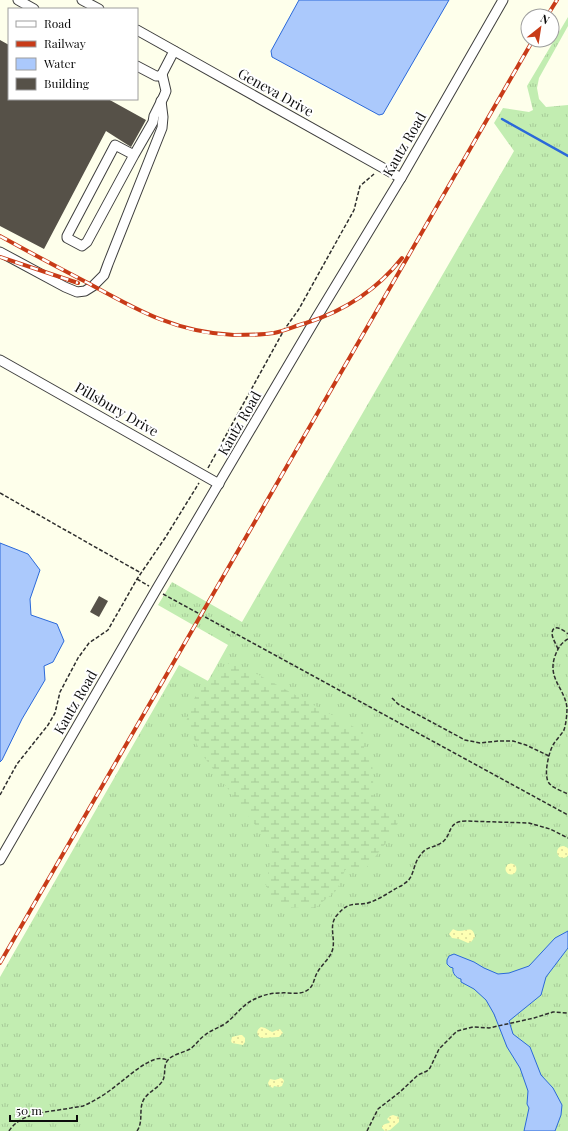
<svg xmlns="http://www.w3.org/2000/svg" width="568" height="1131" font-family="'Playfair Display',serif">
<style>
.grass{fill:url(#grass-tufts)}
.wetland{fill:url(#wetland-marsh)}
.sand{fill:url(#sand-dots)}
.water{fill:#abc9fc;stroke:#2b69d9}
.lines{fill:none;stroke-linecap:round;stroke-linejoin:round}
.stream{stroke:#2b69d9;stroke-width:2.5}
.building{fill:#565148}
.minor-casing{stroke:#3f3f3f;stroke-width:11}
.path{stroke:#2e2e2e;stroke-width:1.5;stroke-dasharray:4 2;stroke-linecap:butt}
.minor{stroke:#fff;stroke-width:9}
.rail-casing{stroke:#c83b18;stroke-width:4}
.rail{stroke:#fff;stroke-width:2.5;stroke-dasharray:8;stroke-linecap:butt}
.labels{text-anchor:middle;dominant-baseline:central;stroke-width:4;stroke-linejoin:round;paint-order:stroke}
.street-label{font-size:14px;fill:#0c0c0c;stroke:#fff}
</style>
<defs>
<pattern id="grass-tufts" width="24" height="20" patternUnits="userSpaceOnUse"><rect width="24" height="20" fill="#c2edb1"/><path d="M3 7l-1-3M5 7V3M7 7l1-3M15 17l-1-3M17 17v-4M19 17l1-3" fill="none" stroke="#a6ca97"/></pattern>
<pattern id="wetland-marsh" width="20" height="14" patternUnits="userSpaceOnUse"><rect width="20" height="14" fill="#c2edb1"/><path d="M1 5h8M5 5V1M11 12h8M15 12V8" fill="none" stroke="#a6ca97"/></pattern>
<pattern id="sand-dots" width="8" height="8" patternUnits="userSpaceOnUse"><rect width="8" height="8" fill="#fdffb3"/><path d="M2 2h.1M6 6h.1" fill="none" stroke="#d8d999" stroke-width="1.8" stroke-linecap="round"/></pattern>
</defs>
<rect width="100%" height="100%" fill="#feffeb"/>
<polygon class="grass" points="568,17 568,26 539,78 537,88 539,99 546,107 568,105 568,1131 0,1131 0,977 179,665 208,681 228,645 158,605 172,582 242,622 514,151 494,123 503,108 529,112 533,110 527,86"/>
<path class="wetland" d="M229,663L259,675L363,732L364,748L372,758L374,801L400,818L393,834L367,867L363,869L345,870L337,890L315,908L300,907L288,908L273,900L266,885L272,852L265,838L201,753L186,722C188,716 190,709 192,703C200,687 214,673 229,663Z"/>
<g class="sand">
<circle cx="563" cy="852" r="6"/>
<circle cx="511" cy="869" r="5.5"/>
<path d="M453,929C455,930 457,931 460,931C466,931 473,925 475,937L471,942L468,943L459,939L452,938L449,934Z"/>
<path d="M261,1027L265,1028L272,1032L277,1030L280,1029L283,1033L279,1037L261,1038C256,1035 256,1030 261,1027Z"/>
<polygon points="240,1035 242,1035 245,1038 245,1042 243,1045 232,1043 231,1041 232,1037"/>
<polygon points="281,1078 283,1079 284,1081 282,1086 279,1087 274,1086 273,1088 269,1086 268,1083 270,1079 275,1080"/>
<polygon points="393,1115 399,1117 399,1122 390,1130 385,1131 382,1128 382,1126 385,1124 389,1123 390,1122 387,1119 390,1116"/>
</g>
<g class="water">
<polygon points="299,0 449,0 383,114 379,115 272,57 271,51"/>
<polygon points="0,543 28,554 40,570 30,599 31,615 57,624 64,641 53,662 44,666 45,680 22,719 2,760 0,762"/>
<path d="M568,931V948L546,977L541,995L509,1021L513,1034L530,1047L541,1075L553,1088L562,1105L561,1115L555,1131H524L529,1108L527,1104L528,1091L520,1068L507,1047L494,1014L486,1000L474,989L461,982V979C456,978 452,973 453,968L450,967L447,964V960L449,956L454,954L474,962L484,968L498,974L509,973L529,966L555,938Z"/>
</g>
<g class="lines">
<polyline class="stream" points="502,119 568,156"/>
</g>
<g class="building">
<polygon points="0,40 9,45 9,99 108,99 146,120 131,147 106,131 44,249 0,226"/>
<polygon points="99,596 108,601 99,617 90,612"/>
</g>
<g class="lines">
<g class="minor-casing">
<g id="minor">
<polyline points="18,0 34,9"/>
<polyline points="82,0 99,9"/>
<polyline points="137,30 401,178"/>
<polyline points="137,66 156,76 161,76 174,51"/>
<polyline points="134,155 87,242 82,246 67,238 67,236 115,145 134,155 153,122 154,116 164,96 166,91 162,74"/>
<polyline points="0,252 65,287 77,292 85,291 93,286 104,275 108,264 162,128 163,117 161,101"/>
<polyline points="0,360 219,484"/>
<polyline points="0,860 156,590 315,320 401,178 503,0"/>
</g>
</g>
<g class="path">
<polyline points="208,468 284,330 299,309 354,210 360,186 374,174"/>
<polyline points="0,493 141,573"/>
<polyline points="137,579 149,586"/>
<polyline points="163,594 568,815"/>
<path d="M568,639C561,643 558,648 555,656C547,679 565,688 567,708C567,715 566,724 564,730C561,735 556,740 553,745C549,752 545,770 547,778C548,787 560,790 568,794"/>
<path d="M558,649C556,644 552,638 552,633C553,623 564,630 568,634"/>
<polyline points="392,698 398,704 465,740 480,743 498,741 513,741 526,745 549,756"/>
<polyline points="0,795 17,764 48,725 55,713 60,692 78,658 89,643 108,630 137,579 165,538 199,483"/>
<path d="M9,1131C21,1112 50,1112 71,1108C75,1107 79,1107 83,1106C95,1101 107,1093 117,1085C129,1076 141,1064 156,1059C160,1058 164,1059 168,1060"/>
<path d="M137,1131C144,1121 138,1109 144,1099C149,1091 159,1088 163,1080C166,1074 163,1065 168,1060C173,1054 183,1053 190,1049C195,1046 199,1039 205,1035C211,1030 219,1028 226,1023C235,1016 241,1007 251,1001C260,996 269,993 280,993C289,992 301,996 309,989C314,985 314,978 317,973C321,965 331,958 333,948C335,936 328,924 338,914C351,899 357,907 371,902C379,899 387,894 395,889C398,887 402,886 405,883C414,878 413,865 419,857C427,845 432,849 441,843C453,836 446,821 466,821L529,823L550,829L568,838"/>
<polyline points="367,1131 378,1109 400,1092 418,1075 427,1071 430,1068 439,1049 457,1031 473,1027 489,1028 534,1018 553,1012 568,1013"/>
</g>
<use href="#minor" class="minor"/>
<g class="rail-casing">
<g id="rail">
<polyline points="547,16 557,0"/>
<path d="M0,236C29,252 59,268 88,283C137,310 177,333 234,335C247,335 261,335 274,333C284,331 295,326 306,323C344,311 377,290 402,258"/>
<polyline points="0,257 78,283"/>
<polyline points="0,963 533,40"/>
</g>
</g>
<use href="#rail" class="rail"/>
</g>
<g class="labels">
<g class="street-label">
<text transform="translate(276 92) rotate(29)">Geneva Drive</text>
<text transform="translate(404 144) rotate(-60)">Kautz Road</text>
<text transform="translate(117 409) rotate(30)">Pillsbury Drive</text>
<text transform="translate(239 423) rotate(-60)">Kautz Road</text>
<text transform="translate(75 702) rotate(-60)">Kautz Road</text>
</g>
</g>
<rect x="8" y="8" width="130" height="92" fill="#ffffff" stroke="#9e9e9e"/>
<rect x="16" y="21" width="20" height="6" fill="#ffffff" stroke="#9e9e9e"/>
<text x="44" y="28" font-size="12" fill="#0c0c0c">Road</text>
<rect x="16" y="41" width="20" height="6" fill="#c83b18" stroke="#9e9e9e"/>
<text x="44" y="48" font-size="12" fill="#0c0c0c">Railway</text>
<rect x="16" y="58" width="20" height="12" fill="#abc9fc" stroke="#9e9e9e"/>
<text x="44" y="68" font-size="12" fill="#0c0c0c">Water</text>
<rect x="16" y="78" width="20" height="12" fill="#565148" stroke="#9e9e9e"/>
<text x="44" y="88" font-size="12" fill="#0c0c0c">Building</text>
<g transform="translate(540 28) rotate(30)"><circle r="19" fill="#ffffff" stroke="#9e9e9e"/>
<path d="M0-3L7 15L0 10L-7 15Z" fill="#c83b18"/>
<text y="-6" font-size="11" font-weight="bold" text-anchor="middle" fill="#0c0c0c">N</text>
</g>
<path d="M10 1115v6h67v-6" fill="none" stroke="#0c0c0c" stroke-width="2"/>
<text x="16" y="1115" font-size="12" fill="#0c0c0c" stroke="#ffffff" stroke-width="3" paint-order="stroke">50 m</text>
</svg>
